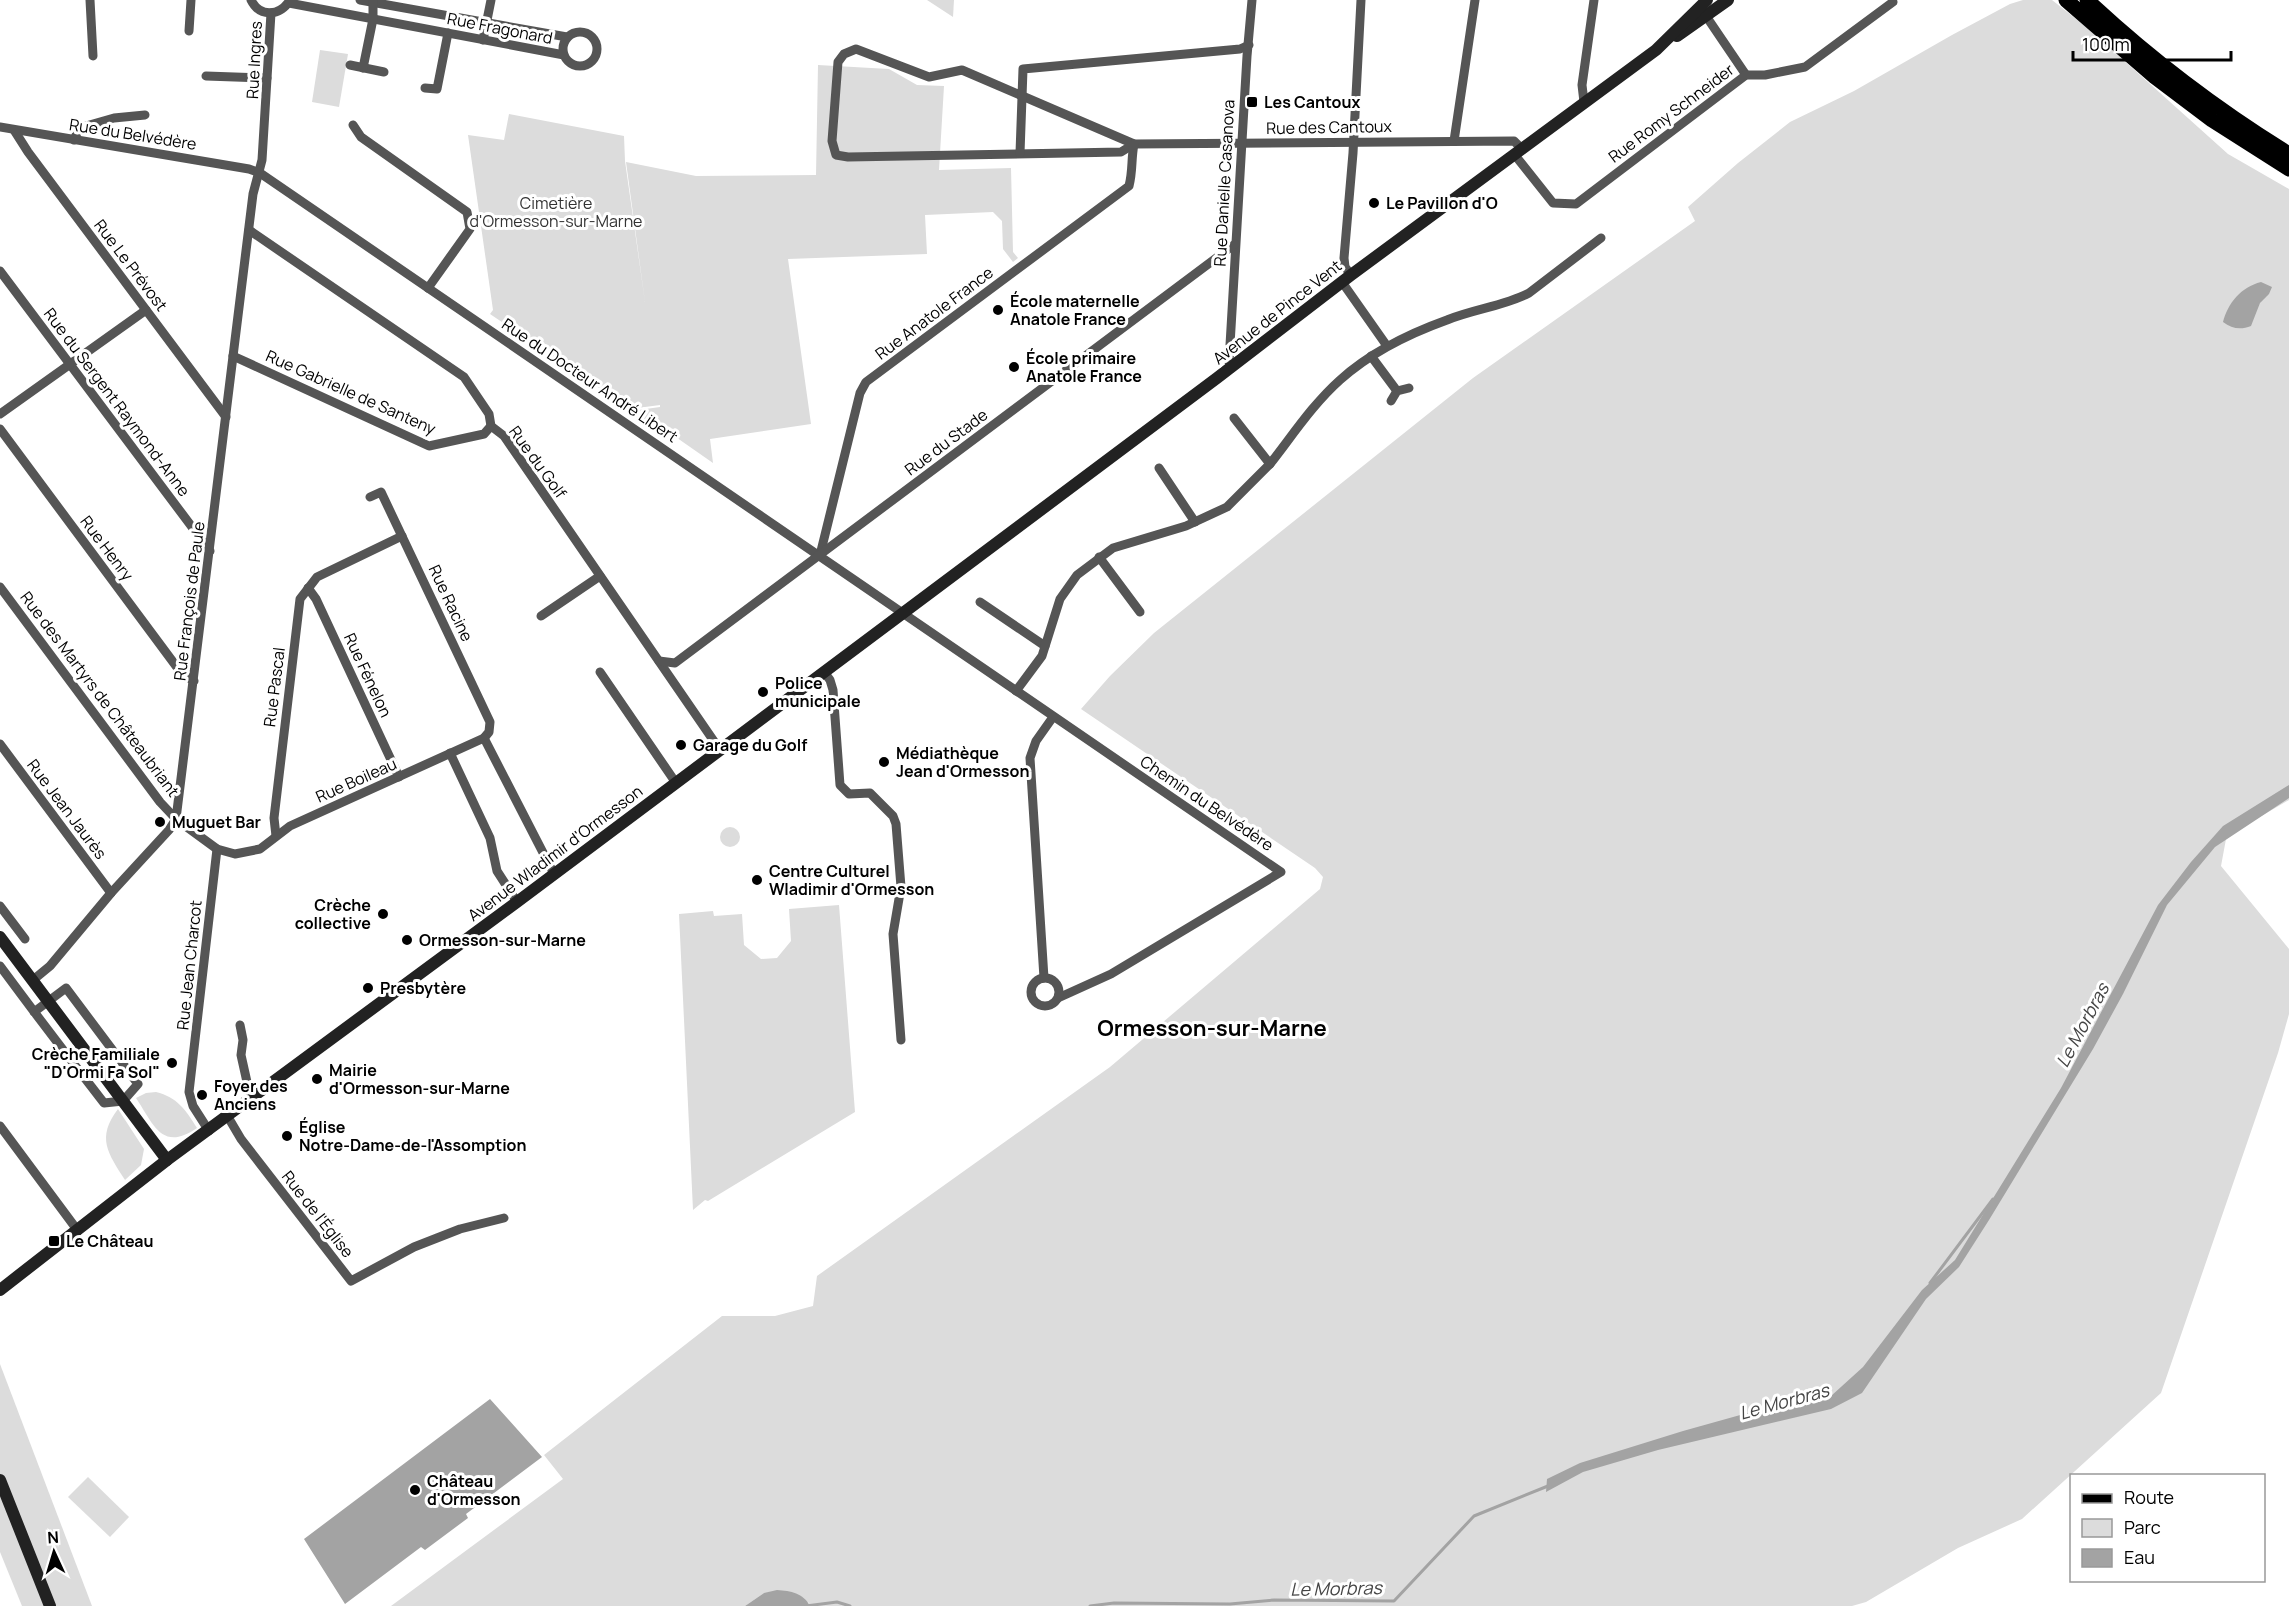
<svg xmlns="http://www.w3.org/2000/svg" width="2289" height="1606" font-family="Manrope,sans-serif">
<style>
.green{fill:#dcdcdc}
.water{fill:#a3a3a3}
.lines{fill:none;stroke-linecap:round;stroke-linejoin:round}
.stream{stroke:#a3a3a3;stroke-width:3}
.street{stroke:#555;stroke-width:9}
.secondary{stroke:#222;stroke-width:12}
.primary{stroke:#000;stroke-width:15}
.poi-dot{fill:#000;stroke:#fff;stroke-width:2}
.labels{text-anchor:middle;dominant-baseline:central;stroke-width:6;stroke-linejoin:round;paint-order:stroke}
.street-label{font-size:16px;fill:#000;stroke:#fff}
.poi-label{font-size:16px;font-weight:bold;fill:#000;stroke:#fff;text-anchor:start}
.park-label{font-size:16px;fill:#333;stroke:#fff}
.water-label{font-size:18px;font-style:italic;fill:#444;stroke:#fff}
.district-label{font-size:22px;font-weight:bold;fill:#000;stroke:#fff}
</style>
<rect width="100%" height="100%" fill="#fff"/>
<g class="green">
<polygon points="927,0 954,0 953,17"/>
<polygon points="2023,0 2052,0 2090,30 2228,154 2289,189 2289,800 2246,825 2226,839 2221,866 2289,949 2289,1014 2278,1053 2161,1393 2022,1519 1958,1548 1866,1602 1852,1606 810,1606 808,1602 764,1593 745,1606 391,1606 563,1479 544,1455 722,1316 775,1316 813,1306 817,1276 1110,1067 1320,889 1323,877 1315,868 1081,709 1110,676 1154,633 1473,378 1695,221 1688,207 1738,163 1790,122 1854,91 1952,35 2010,4"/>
<polygon points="320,50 348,54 339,107 312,102"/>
<polygon points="818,65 889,69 917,85 944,86 939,170 1011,168 1013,252 1018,258 1013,262 1003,249 1002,221 993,212 925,215 927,254 788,259 811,424 710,439 713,463 670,433 666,438 632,415 631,411 660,407 660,405 630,409 490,314 493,310 468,135 504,140 509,114 624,136 625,161 645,302 626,162 696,176 816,175"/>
<circle cx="730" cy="837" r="10"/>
<polygon points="839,905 855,1112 708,1201 705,1200 693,1210 679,914 713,911 714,916 742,914 744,945 761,959 777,958 791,941 789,909"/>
<path d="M156,1092C177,1097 186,1110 197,1128C162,1152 154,1125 136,1098L146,1093Z"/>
<path d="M118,1109L144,1149L141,1165L125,1180C108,1153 96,1138 118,1109Z"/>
<polygon points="0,1364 92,1606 22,1606 0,1552"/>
<polygon points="88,1477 129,1517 110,1537 68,1497"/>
</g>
<g class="water">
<path d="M2261,282L2272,287L2269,294L2260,303L2251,326C2241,330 2232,329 2223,322C2228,303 2241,287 2261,282Z"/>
<polygon points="2289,785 2289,798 2215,847 2167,905 2123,994 2093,1049 1989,1220 1959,1267 1926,1299 1862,1393 1831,1409 1658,1450 1583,1472 1546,1492 1547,1479 1580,1463 1683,1431 1751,1412 1831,1396 1863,1367 1922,1290 1955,1260 2061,1088 2158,905 2191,862 2223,826"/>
<polygon points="490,1399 542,1457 466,1514 468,1518 425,1550 421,1547 345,1604 304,1539"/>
<path d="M777,1590C791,1591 803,1593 810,1606H745L764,1593Z"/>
</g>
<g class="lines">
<g class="stream">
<polyline points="1930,1283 1993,1199"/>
<polyline points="806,1606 837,1602 850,1606"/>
<polyline points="1090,1606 1114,1603 1230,1604 1274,1600 1394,1601 1474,1516 1548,1486"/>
</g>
<g class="street">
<polyline points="90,0 93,56"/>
<path d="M251,0C260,18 280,16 290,0"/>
<polyline points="360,0 567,37"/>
<polyline points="289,3 564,55"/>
<polyline points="1706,16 1746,75"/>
<polyline points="189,31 191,0"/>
<circle cx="580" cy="49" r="17"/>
<polyline points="483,40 491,0"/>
<polyline points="350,65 384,72"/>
<polyline points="363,68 373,19 373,0"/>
<polyline points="206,76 267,78"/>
<polyline points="425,88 437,89 448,33"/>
<polyline points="1584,102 1582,85 1594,0"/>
<polyline points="353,125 361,137 467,212 470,229 428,288"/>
<polyline points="0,127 249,169 260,173 1281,872 1111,974 1058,998"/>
<polyline points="14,130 28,152 226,417"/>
<polyline points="74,140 79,128 114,118 145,115"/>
<polyline points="1454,141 1475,0"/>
<polyline points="1134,144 1121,152 848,157 836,155 832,141 838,62 844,54 856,49 929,77 962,70 1134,144 1514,141 1522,149"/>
<polyline points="1020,153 1023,69 1240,49 1249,45"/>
<polyline points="1514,154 1553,203 1576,204 1746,75 1765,75 1805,67 1893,2"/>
<polyline points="249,230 464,377 489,414 491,426 504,436 720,750"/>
<polyline points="0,271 210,551"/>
<polyline points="1351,275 1345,267 1344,258 1353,153 1361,0"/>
<polyline points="1342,282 1387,346"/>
<polyline points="233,356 429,446 484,434 491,426"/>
<polyline points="1371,356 1397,391"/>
<polyline points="1232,367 1229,362 1247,56 1252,0"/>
<polyline points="1391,401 1397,391 1409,388"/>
<polyline points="0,414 146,310"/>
<polyline points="0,429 182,674 194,681"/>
<path d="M1270,464C1292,436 1313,404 1340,380C1371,352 1408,334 1447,320C1474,309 1504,306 1529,293L1601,238"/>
<polyline points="1159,468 1195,522"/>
<path d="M820,555L860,393L866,382L1129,186C1133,171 1131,159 1134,144"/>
<polyline points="1099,557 1140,612"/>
<polyline points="0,587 160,802 176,819 217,849 235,854 260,849 290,826 484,738 489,732 490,722 381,492 370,497"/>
<polyline points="308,588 316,599 399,777"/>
<polyline points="980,602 1045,646"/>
<polyline points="541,616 600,576"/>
<polyline points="659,661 675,663 1235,244"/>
<polyline points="600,672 676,783"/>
<polyline points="824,672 830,680 833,690 840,785 849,794 870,793 893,816 896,824 901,887 893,934 901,1040"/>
<polyline points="1016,691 1042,656 1060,599 1077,575 1113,548 1186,526 1227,507 1270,464 1234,418"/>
<polyline points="484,738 554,874"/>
<polyline points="0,744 111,893"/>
<polyline points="450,753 490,838 497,871 517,902"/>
<polyline points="276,836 274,818 300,599 317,577 402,536"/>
<polyline points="0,906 25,939"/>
<path d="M0,966C34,1012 69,1058 104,1103L123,1101L138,1084L66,988L34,1012"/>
<circle cx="1045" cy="992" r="14"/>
<polyline points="1044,978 1030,758 1036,741 1053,717"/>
<polyline points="33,980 50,966 111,893 169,830 176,819 253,194 262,160 271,13"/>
<polyline points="240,1025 243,1040 241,1055 251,1100"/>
<polyline points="228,1117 241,1139 351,1281 414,1247 460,1229 504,1218"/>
<polyline points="0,1126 78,1231"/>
<polyline points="209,1131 193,1106 189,1092 217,849"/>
</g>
<g class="secondary">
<polyline points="1677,36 1728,0"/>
<polyline points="0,937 167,1160"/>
<polyline points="0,1290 167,1160 517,902 1217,378 1351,275 1656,50 1707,0"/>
<polyline points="0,1480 50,1606"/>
</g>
<g class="primary">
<polyline points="2066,0 2155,77 2212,120 2289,169"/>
<path d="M2087,0C2149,58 2216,109 2289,154"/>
</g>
</g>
<g class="poi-dot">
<rect x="1246" y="96" width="12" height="12" rx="3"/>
<circle cx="1374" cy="203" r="6"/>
<circle cx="998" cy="310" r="6"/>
<circle cx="1014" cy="367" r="6"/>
<circle cx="763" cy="692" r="6"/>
<circle cx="681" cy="745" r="6"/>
<circle cx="884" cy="762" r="6"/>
<circle cx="160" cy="822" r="6"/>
<circle cx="757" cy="880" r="6"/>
<circle cx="383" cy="914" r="6"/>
<circle cx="407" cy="940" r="6"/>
<circle cx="368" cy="988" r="6"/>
<circle cx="172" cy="1063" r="6"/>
<circle cx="317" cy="1079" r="6"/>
<circle cx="202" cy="1095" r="6"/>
<circle cx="287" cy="1136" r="6"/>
<rect x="48" y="1235" width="12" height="12" rx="3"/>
<circle cx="415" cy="1490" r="6"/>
</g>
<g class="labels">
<g class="street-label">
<text transform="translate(500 28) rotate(11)">Rue Fragonard</text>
<text transform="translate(254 60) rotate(-87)">Rue Ingres</text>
<text transform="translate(1671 113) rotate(-37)">Rue Romy Schneider</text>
<text transform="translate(1329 127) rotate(-1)">Rue des Cantoux</text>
<text transform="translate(133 134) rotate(9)">Rue du Belvédère</text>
<text transform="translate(1224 183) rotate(-87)">Rue Danielle Casanova</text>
<text transform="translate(131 265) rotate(53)">Rue Le Prévost</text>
<text transform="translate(1277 312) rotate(-38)">Avenue de Pince Vent</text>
<text transform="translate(934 313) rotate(-37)">Rue Anatole France</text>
<text transform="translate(590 380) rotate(34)">Rue du Docteur André Libert</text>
<text transform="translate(351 392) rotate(24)">Rue Gabrielle de Santeny</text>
<text transform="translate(117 402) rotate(53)">Rue du Sergent Raymond-Anne</text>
<text transform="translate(946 442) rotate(-37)">Rue du Stade</text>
<text transform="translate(538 462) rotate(54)">Rue du Golf</text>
<text transform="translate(107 548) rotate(53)">Rue Henry</text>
<text transform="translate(189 601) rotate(-83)">Rue François de Paule</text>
<text transform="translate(451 603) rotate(65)">Rue Racine</text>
<text transform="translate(368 675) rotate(65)">Rue Fénelon</text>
<text transform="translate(274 687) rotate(-83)">Rue Pascal</text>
<text transform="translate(100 694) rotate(53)">Rue des Martyrs de Châteaubriant</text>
<text transform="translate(356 780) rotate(-24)">Rue Boileau</text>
<text transform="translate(1207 803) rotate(34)">Chemin du Belvédère</text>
<text transform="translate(67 809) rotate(53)">Rue Jean Jaurès</text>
<text transform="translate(555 853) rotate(-37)">Avenue Wladimir d'Ormesson</text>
<text transform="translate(189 965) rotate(-84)">Rue Jean Charcot</text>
<text transform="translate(318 1214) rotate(52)">Rue de l'Église</text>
</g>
<g class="poi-label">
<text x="1264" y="102">Les Cantoux</text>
<text x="1386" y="203">Le Pavillon d'O</text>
<text x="1010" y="301">École maternelle<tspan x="1010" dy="18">Anatole France</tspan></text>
<text x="1026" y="358">École primaire<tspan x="1026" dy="18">Anatole France</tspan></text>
<text x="775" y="683">Police<tspan x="775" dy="18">municipale</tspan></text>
<text x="693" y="745">Garage du Golf</text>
<text x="896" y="753">Médiathèque<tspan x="896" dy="18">Jean d'Ormesson</tspan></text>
<text x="172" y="822">Muguet Bar</text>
<text x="769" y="871">Centre Culturel<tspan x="769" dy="18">Wladimir d'Ormesson</tspan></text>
<text x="371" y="905" text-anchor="end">Crèche<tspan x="371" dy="18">collective</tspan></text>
<text x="419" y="940">Ormesson-sur-Marne</text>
<text x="380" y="988">Presbytère</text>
<text x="160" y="1054" text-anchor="end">Crèche Familiale<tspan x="160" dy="18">"D'Ormi Fa Sol"</tspan></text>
<text x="329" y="1070">Mairie<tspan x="329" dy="18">d'Ormesson-sur-Marne</tspan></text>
<text x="214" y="1086">Foyer des<tspan x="214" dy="18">Anciens</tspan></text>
<text x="299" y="1127">Église<tspan x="299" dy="18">Notre-Dame-de-l'Assomption</tspan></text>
<text x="66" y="1241">Le Château</text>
<text x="427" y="1481">Château<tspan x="427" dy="18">d'Ormesson</tspan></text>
</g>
<g class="park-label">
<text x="556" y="203">Cimetière<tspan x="556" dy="18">d'Ormesson-sur-Marne</tspan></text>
</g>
<g class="water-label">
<text transform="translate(2082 1025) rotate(-62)">Le Morbras</text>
<text transform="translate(1784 1401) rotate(-15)">Le Morbras</text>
<text transform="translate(1336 1588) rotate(-1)">Le Morbras</text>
</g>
<g class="district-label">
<text x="1212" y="1028">Ormesson-sur-Marne</text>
</g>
</g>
<rect x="2070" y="1474" width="195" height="108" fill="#ffffff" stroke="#999999" stroke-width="1.5"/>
<rect x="2082" y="1494" width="30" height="9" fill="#000000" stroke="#999999" stroke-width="1.5"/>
<text x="2124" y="1504" font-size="18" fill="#000000">Route</text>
<rect x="2082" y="1519" width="30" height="18" fill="#dcdcdc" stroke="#999999" stroke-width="1.5"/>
<text x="2124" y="1534" font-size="18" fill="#000000">Parc</text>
<rect x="2082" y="1549" width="30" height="18" fill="#a3a3a3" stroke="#999999" stroke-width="1.5"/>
<text x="2124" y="1564" font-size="18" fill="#000000">Eau</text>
<g transform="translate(54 1552) rotate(356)" stroke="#ffffff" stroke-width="4.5" paint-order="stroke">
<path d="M0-4.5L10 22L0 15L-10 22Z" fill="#000000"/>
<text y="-9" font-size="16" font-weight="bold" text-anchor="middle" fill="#000000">N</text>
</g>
<path d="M2073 51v9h158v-9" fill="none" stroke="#000000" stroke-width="3"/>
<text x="2082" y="51" font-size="18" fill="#000000" stroke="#ffffff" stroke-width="4.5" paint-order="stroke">100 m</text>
</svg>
